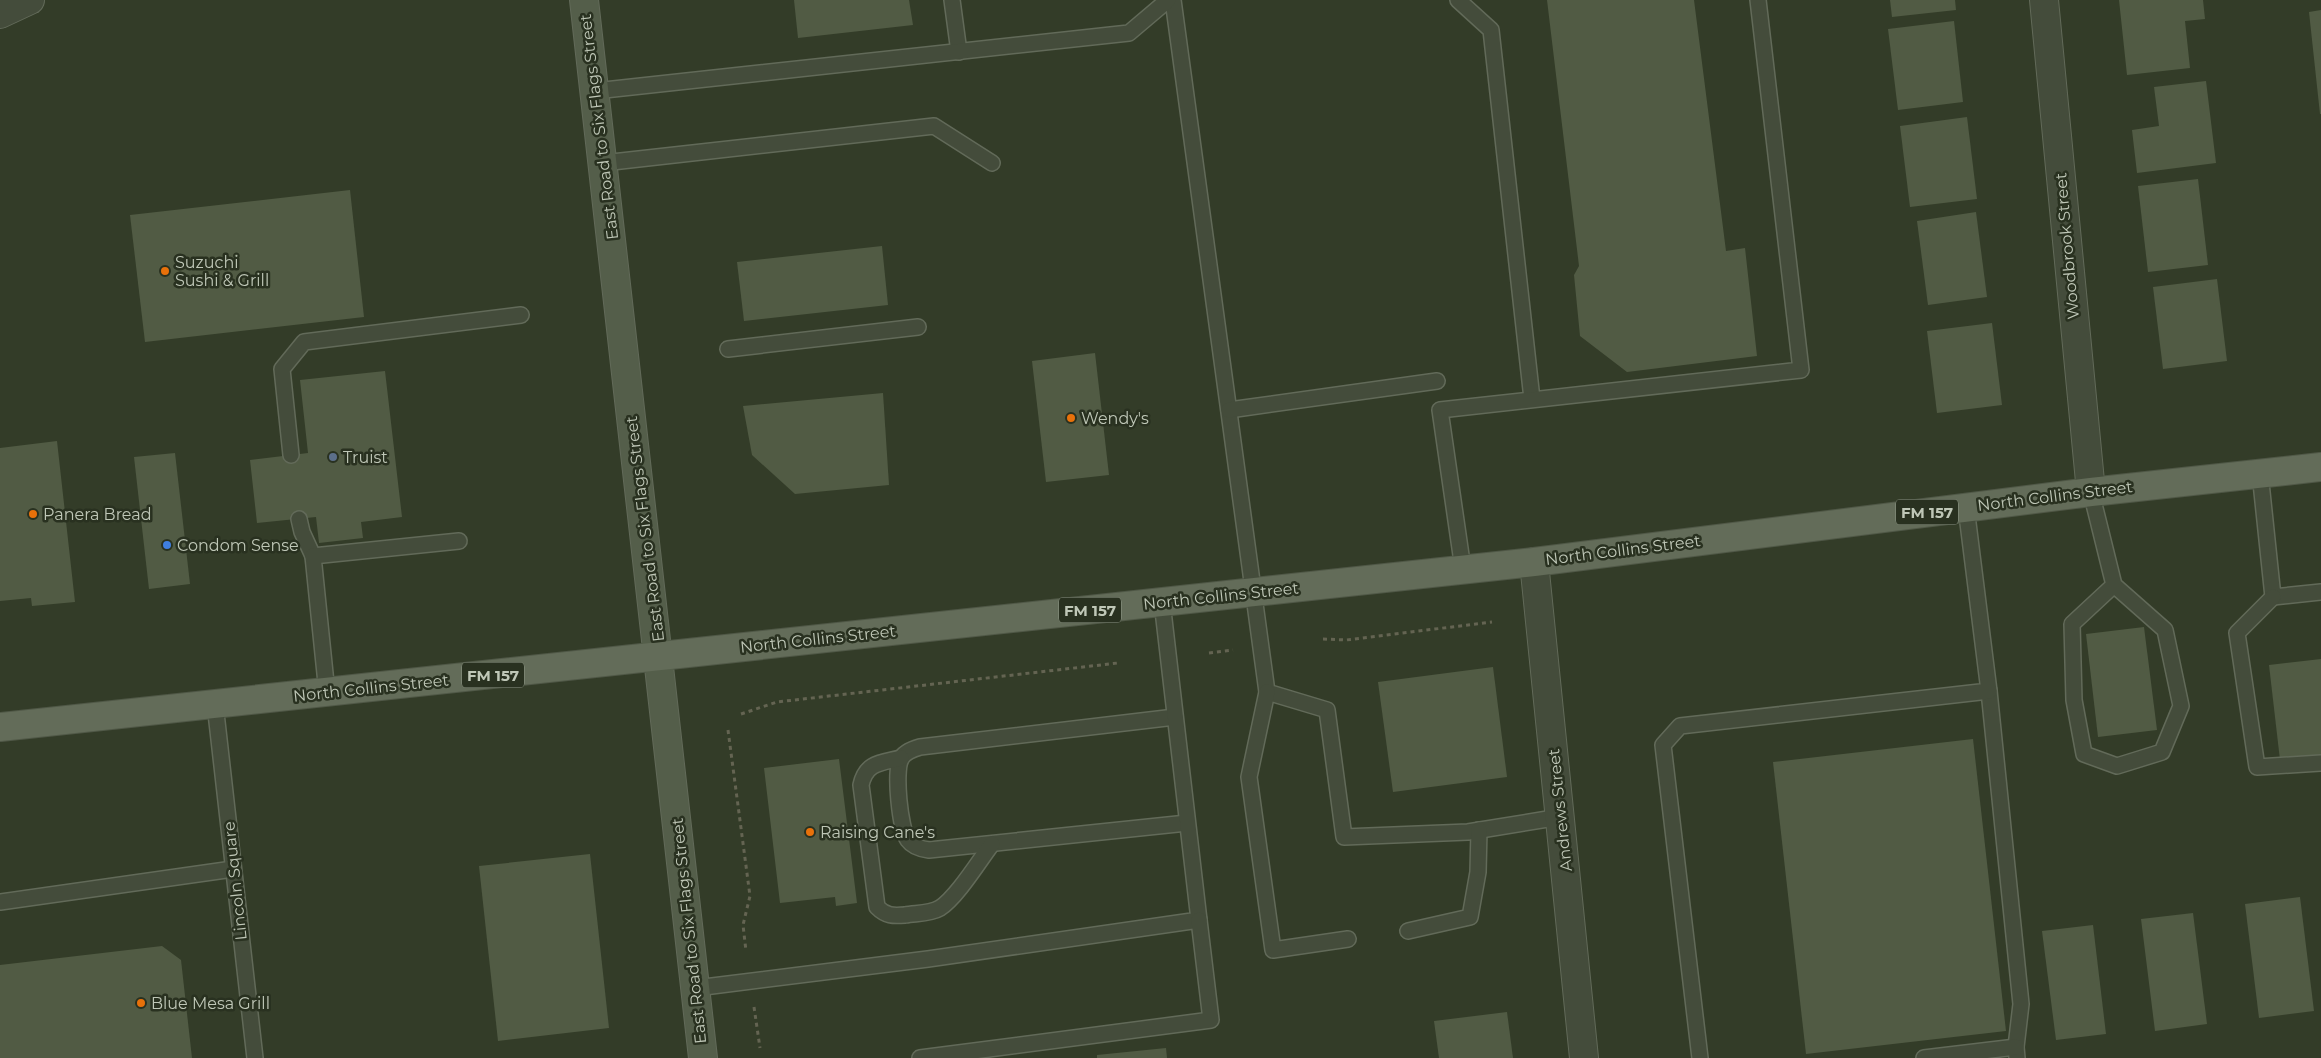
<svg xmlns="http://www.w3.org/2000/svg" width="2321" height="1058" font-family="Montserrat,sans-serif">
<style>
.building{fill:#515b44}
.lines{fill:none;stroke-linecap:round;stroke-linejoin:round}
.lane-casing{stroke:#626a59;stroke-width:18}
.street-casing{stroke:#626a59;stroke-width:30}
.secondary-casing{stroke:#626a59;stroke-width:30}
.primary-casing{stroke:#505847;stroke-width:30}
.path{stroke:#646452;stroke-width:3;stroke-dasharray:4 4;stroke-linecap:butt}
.lane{stroke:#444c3b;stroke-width:15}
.street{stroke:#444c3b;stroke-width:28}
.secondary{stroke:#545e4a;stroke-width:28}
.primary{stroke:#636c59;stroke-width:28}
.food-dot{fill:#e8710a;stroke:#293120;stroke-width:2}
.service-dot{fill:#5c6f8a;stroke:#293120;stroke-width:2}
.shop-dot{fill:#3f7fe0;stroke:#293120;stroke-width:2}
.labels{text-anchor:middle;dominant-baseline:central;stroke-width:5;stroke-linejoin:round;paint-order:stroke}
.shield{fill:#293120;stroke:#929a8a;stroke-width:1}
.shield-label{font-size:15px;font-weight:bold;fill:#bfc7b7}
.street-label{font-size:16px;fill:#bfc7b7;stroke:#293120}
.poi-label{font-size:16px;fill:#bfc7b7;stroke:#293120;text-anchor:start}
</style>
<rect width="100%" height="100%" fill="#333c28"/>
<g class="building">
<polygon points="794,0 909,0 913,25 798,38"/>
<polygon points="1547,0 1694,0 1726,251 1745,248 1757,356 1627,372 1580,336 1574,275 1579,266"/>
<polygon points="1890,0 1955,0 1956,10 1892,17"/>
<polygon points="2119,0 2203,0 2205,19 2185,21 2190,68 2127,75"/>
<polygon points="2321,10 2321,114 2320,114 2309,12"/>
<polygon points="1954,21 1963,102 1898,110 1888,29"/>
<polygon points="2206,81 2216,163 2137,173 2132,130 2159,126 2154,87"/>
<polygon points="1967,117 1977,199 1910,207 1900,126"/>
<polygon points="2198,179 2208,265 2148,272 2138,186"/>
<polygon points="350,190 364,317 145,342 130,215"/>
<polygon points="1976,212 1987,297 1928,305 1917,221"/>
<polygon points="882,246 888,305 744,321 737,262"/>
<polygon points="2217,279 2227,361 2163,369 2153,287"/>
<polygon points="1992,323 2002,405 1937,413 1927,331"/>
<polygon points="1095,353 1109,475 1046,482 1032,361"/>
<polygon points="385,371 402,517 361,522 363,538 319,543 316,517 257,523 250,460 308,453 300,380"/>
<polygon points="883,393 889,485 795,494 752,455 743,406"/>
<polygon points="57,441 75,602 32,606 31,598 0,601 0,448"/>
<polygon points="175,453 190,584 149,589 134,457"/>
<polygon points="2144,627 2157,730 2098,737 2086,634"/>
<polygon points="2321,659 2321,755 2280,760 2269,665"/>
<polygon points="1493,667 1507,777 1393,792 1378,682"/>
<polygon points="1973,739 2006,1031 1806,1054 1773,762"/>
<polygon points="839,759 857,903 836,906 835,897 780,903 764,768"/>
<polygon points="590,854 609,1028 498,1041 479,866"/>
<polygon points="2300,897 2314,1011 2259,1018 2245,904"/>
<polygon points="2193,913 2207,1024 2155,1031 2141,919"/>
<polygon points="2093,925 2106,1034 2056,1040 2042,931"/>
<polygon points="162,946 181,960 192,1058 0,1058 0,965"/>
<polygon points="1507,1012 1513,1058 1439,1058 1434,1021"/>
<polygon points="1166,1048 1167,1058 1097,1058 1097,1055"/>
</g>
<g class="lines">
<g class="lane-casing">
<g id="lane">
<polyline points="952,0 959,52"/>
<polyline points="1173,0 1267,692 1327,710 1344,837 1468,832 1560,817"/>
<polyline points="1458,0 1491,30 1532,399"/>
<polyline points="595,91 1129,33 1168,0"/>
<polyline points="603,163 934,126 992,163"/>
<polyline points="728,349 918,327"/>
<polyline points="1229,410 1437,381"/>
<polyline points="291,455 282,369 304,342 521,315"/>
<polyline points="2260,473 2273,597 2321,592"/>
<polyline points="2091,492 2114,585 2165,630 2181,706 2162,752 2117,766 2084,754 2074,700 2072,624 2114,585"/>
<polyline points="299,519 302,532 313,556"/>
<polyline points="1463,569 1440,410 1801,370 1758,0"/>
<polyline points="2273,597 2237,633 2257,767 2321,763"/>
<polyline points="1989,691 2021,1004 2016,1047 2017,1058"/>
<polyline points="1267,692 1249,777 1273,950 1348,939"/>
<polyline points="327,693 313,556 459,541"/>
<polyline points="215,704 255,1058"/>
<path d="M1175,717L920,747C913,749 904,752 901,759C894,771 900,829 908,840C913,847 921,849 929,850L1187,823"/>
<path d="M901,758C881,763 866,762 861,785L877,907C886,916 893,916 905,915C916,913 930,914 940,908C957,897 979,861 992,844"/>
<polyline points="0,902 233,869"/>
<polyline points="1408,931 1470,917 1478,872 1479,830"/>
<polyline points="696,988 928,959 1199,920 1162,602"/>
<polyline points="920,1058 1211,1020 1199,920"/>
<polyline points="1700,1058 1663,745 1680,726 1989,691 1966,507"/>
<polyline points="1924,1058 2016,1047"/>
</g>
</g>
<g class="street-casing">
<g id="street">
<polyline points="2044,0 2091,492"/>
<polyline points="0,14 30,0"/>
<polyline points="1534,562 1584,1058"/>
</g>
</g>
<g class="secondary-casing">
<polyline id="secondary" points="584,0 703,1058"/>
</g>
<g class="primary-casing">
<polyline id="primary" points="0,727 1534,562 2091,492 2321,467"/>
</g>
<g class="path">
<polyline points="1323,639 1346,640 1492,622"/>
<polyline points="1209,653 1233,650"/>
<polyline points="741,714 777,702 1118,663"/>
<polyline points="728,730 750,896 743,925 746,951"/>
<polyline points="754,1007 760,1048"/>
</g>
<use href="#lane" class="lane"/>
<use href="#street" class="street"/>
<use href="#secondary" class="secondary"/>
<use href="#primary" class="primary"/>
</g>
<g class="food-dot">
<circle cx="165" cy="271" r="5"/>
<circle cx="1071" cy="418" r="5"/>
<circle cx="33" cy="514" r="5"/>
<circle cx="810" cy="832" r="5"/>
<circle cx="141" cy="1003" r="5"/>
</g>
<circle class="service-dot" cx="333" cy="457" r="5"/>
<circle class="shop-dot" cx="167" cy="545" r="5"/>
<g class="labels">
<g class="shield">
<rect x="1896" y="499.5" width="62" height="25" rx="4"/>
<rect x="1059" y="597.5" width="62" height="25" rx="4"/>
<rect x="462" y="662.5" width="62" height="25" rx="4"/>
</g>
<g class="shield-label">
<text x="1927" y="512">FM 157</text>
<text x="1090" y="610">FM 157</text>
<text x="493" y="675">FM 157</text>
</g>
<g class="street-label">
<text transform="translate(599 127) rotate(-97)">East Road to Six Flags Street</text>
<text transform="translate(2067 246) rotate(-95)">Woodbrook Street</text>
<text transform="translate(2055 496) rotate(-7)">North Collins Street</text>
<text transform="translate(645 529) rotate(-97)">East Road to Six Flags Street</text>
<text transform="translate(1623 550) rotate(-7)">North Collins Street</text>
<text transform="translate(1221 596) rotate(-6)">North Collins Street</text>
<text transform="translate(818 639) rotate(-6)">North Collins Street</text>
<text transform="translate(371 688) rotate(-6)">North Collins Street</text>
<text transform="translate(1560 810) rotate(-96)">Andrews Street</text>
<text transform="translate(235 881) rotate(-96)">Lincoln Square</text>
<text transform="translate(689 931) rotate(-96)">East Road to Six Flags Street</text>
</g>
<g class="poi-label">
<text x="175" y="262">Suzuchi<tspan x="175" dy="18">Sushi &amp; Grill</tspan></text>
<text x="1081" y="418">Wendy's</text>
<text x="343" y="457">Truist</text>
<text x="43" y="514">Panera Bread</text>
<text x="177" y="545">Condom Sense</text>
<text x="820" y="832">Raising Cane's</text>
<text x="151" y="1003">Blue Mesa Grill</text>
</g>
</g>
</svg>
